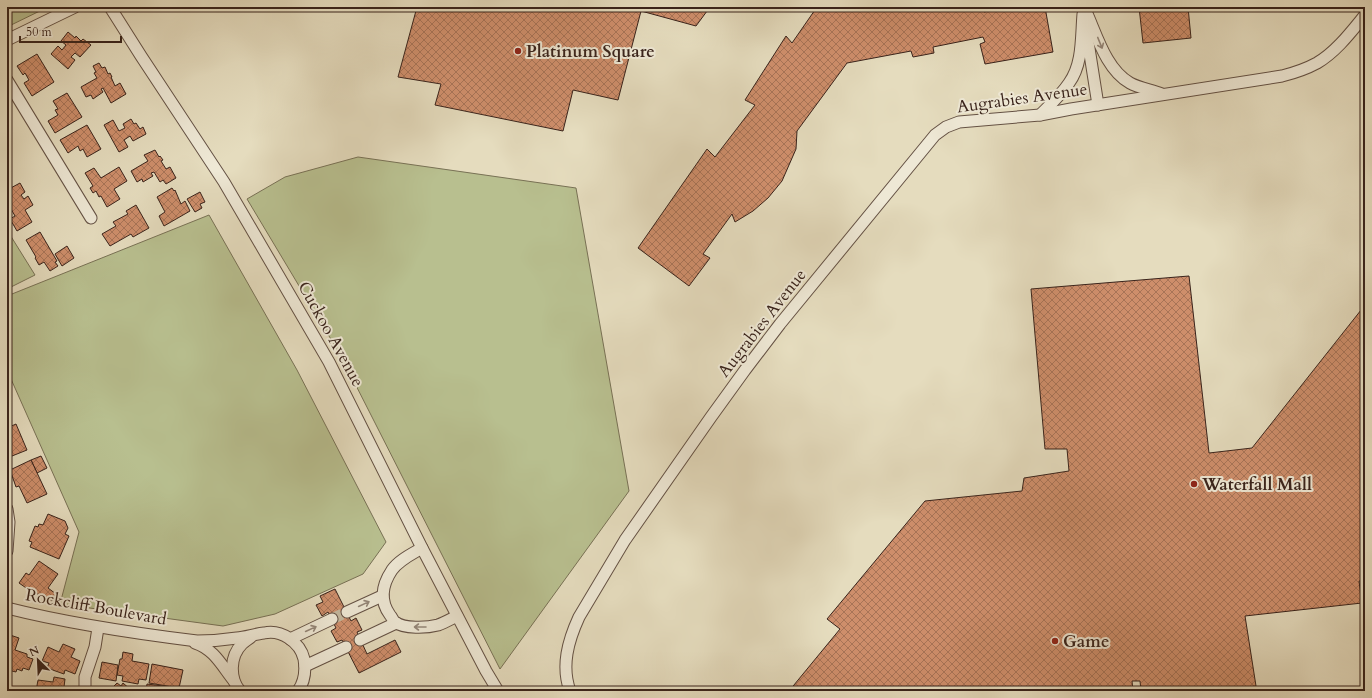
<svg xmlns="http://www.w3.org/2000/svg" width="1372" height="698" font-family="Cardo,serif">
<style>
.grass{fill:#b8bf8f;stroke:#787155}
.building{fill:url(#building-cross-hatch);stroke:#39231b}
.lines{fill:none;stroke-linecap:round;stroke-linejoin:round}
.minor-tunnel{stroke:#c3b79d;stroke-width:11;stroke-dasharray:11 5.5;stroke-linecap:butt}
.minor-casing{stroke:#645144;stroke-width:13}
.minor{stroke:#eee8d5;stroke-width:11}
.oneway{stroke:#948678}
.poi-dot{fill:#8f2418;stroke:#eee8d5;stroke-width:1.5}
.labels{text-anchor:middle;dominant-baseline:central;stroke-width:4;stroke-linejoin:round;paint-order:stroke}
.poi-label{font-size:17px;font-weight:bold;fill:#39231b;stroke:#eee8d5;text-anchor:start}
.street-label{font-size:17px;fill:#39231b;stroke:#eee8d5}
</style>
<defs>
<pattern id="building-cross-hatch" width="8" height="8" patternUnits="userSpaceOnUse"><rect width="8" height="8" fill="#ce8e6b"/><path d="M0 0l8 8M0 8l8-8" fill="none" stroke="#a87457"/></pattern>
</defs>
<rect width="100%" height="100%" fill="#e5dcbe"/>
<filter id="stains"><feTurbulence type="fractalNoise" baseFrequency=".005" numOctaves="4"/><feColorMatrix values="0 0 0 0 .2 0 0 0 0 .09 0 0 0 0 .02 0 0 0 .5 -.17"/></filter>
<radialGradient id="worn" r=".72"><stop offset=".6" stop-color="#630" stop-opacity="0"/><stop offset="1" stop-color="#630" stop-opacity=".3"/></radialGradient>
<g class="grass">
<polygon points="7,7 48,7 7,27"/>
<polygon points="358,157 576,188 629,491 500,669 341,356 247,199 285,177"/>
<polygon points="209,215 297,370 386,542 363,574 275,614 223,626 60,604 79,532 7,370 7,296"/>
<polygon points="7,230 35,275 7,289"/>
</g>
<g class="building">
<polygon points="417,7 710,7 696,26 641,11 618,100 573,90 563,131 435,105 441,84 398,77"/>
<polygon points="817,7 983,7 984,12 1011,7 1045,7 1053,52 985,64 980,44 985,42 983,37 933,47 934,53 913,57 911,51 847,63 797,131 796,149 782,181 768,198 753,211 735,222 732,214 703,254 710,258 689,286 638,248 707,149 715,157 755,105 745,100 786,36 792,43"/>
<polygon points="1139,7 1188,7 1191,38 1143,43"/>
<polygon points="68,32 75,38 76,36 81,41 83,39 91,45 80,57 75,53 71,57 75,60 68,69 51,54 58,46 62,50 66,45 61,41"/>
<polygon points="37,54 54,82 32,96 24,83 29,80 25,73 23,75 17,66"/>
<polygon points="99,63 102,68 105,67 108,74 110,73 112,77 111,77 115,86 120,83 126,94 111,103 103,88 101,89 103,92 93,99 91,95 86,97 81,87 97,78 94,73 96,72 93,66"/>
<polygon points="67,93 82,117 55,133 48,121 58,115 55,110 58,109 53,101"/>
<polygon points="131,119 134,124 136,123 140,129 143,127 146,134 133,141 130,136 124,140 128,147 119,152 104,125 113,120 119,131 125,128 123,124"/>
<polygon points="87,125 101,149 87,157 83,149 80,151 78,146 68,153 60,140"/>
<polygon points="155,150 159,157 160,156 163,160 161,161 166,169 170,167 176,178 166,184 163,180 160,182 154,172 151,173 153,176 143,182 142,179 137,182 131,171 148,161 144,155"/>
<polygon points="119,167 127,181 114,189 120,199 107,207 101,196 99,197 96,191 93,193 90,188 93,186 85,173 94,168 101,178"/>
<polygon points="20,183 25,192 21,195 24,199 28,196 33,205 25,210 32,222 17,231 10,219 15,216 7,202 7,190"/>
<polygon points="172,188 174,191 175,190 181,204 185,201 190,211 164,226 159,216 165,212 157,197"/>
<polygon points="200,192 205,202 200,204 202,208 195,212 187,199"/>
<polygon points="136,205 149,228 133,237 131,234 110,246 102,234 116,226 113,222 128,214 126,211"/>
<polygon points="40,232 57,261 55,262 58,266 50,271 44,262 39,265 35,258 36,257 26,240"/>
<polygon points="67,246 74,258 62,266 55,254"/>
<polygon points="1189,276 1209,453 1252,448 1365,305 1365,581 1359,581 1362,603 1245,616 1256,686 1216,691 1141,691 1140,681 1132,681 1133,691 789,691 840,629 827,619 925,501 1022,491 1024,478 1069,471 1067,449 1045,449 1031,289"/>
<polygon points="7,394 11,402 7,404"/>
<polygon points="16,424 27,450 7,458 7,428"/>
<polygon points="41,456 47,468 37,473 31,460"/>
<polygon points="31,460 47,494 27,503 19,486 16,487 10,470"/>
<polygon points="48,514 65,521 68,528 65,534 69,536 59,559 30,547 32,542 29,541 35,526 38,527 39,524 43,525"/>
<polygon points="39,561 58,574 48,588 56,594 52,601 44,595 42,597 33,591 32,592 19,583 26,573 29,575"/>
<polygon points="335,589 351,621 356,618 362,630 357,632 367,654 395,640 401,652 359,673 342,640 337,642 331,631 336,628 328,612 322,616 316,605 323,602 320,596"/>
<polygon points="7,634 19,638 15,650 27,654 27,657 33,659 29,670 23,668 22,671 17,669 16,672 8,670 9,666 7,666"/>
<polygon points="63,644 75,649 71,657 80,661 75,674 65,670 64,674 47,668 49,663 42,661 48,647 59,652"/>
<polygon points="123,652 133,654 132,661 149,664 146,680 139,679 138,684 122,681 123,676 117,675 120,659 122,659"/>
<polygon points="102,662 118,665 116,681 99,678"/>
<polygon points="152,664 183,670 179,688 149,683"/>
<polygon points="54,677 65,679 64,687 73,689 73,691 36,691 38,680 53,682"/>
<polygon points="117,683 121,686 123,683 131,690 134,687 139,691 107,691 110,686 112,688"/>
<polygon points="147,684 163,686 162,691 146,691"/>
<polygon points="166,687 181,690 181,691 166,691"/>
</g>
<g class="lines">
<polyline class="minor-tunnel" points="332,619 347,612"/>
<g class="minor-casing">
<g id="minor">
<polyline points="110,7 141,56 224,182 329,362 422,548 486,671 498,691"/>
<path d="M1084,7C1096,32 1105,69 1130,83C1139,88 1152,90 1162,94"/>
<polyline points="1086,29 1098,105"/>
<polyline points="7,40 75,7"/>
<polyline points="7,80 91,218"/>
<path d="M1040,115C1050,105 1061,95 1069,83C1083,64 1081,37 1083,14"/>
<polyline points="7,509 9,522 7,551"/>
<path d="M422,548C412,554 399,560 392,570C382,585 379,600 390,615C392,617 393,621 395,622C404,629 427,628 438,625C444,623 451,619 457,616"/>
<path d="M7,608C70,624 132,633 197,641C210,641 224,640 237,638C246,637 255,634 264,633C281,629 300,642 304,659C306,671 305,681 298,691"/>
<polyline points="347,612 382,596"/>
<polyline points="290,639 332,619"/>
<polyline points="360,640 396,623"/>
<path d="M195,643C214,649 222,666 234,681"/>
<polyline points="305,666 346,647"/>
<polyline points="85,691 85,677 95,647 98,628"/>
<path d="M240,691C229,678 230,656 242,644C245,641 249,639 252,636"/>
<path d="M570,691C561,666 568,641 579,617L625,540L711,417L745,370L780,324L935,135L946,127L959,122L1040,115L1071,109L1282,76C1294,73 1306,69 1317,63C1336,52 1351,32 1365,15"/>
</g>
</g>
<use href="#minor" class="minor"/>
</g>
<defs><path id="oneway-shaft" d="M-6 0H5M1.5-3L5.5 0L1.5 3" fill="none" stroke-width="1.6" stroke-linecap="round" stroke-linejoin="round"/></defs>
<g class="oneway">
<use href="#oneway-shaft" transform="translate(1100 43) rotate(68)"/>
<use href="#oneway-shaft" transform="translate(364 604) rotate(-25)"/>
<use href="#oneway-shaft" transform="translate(420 627) rotate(180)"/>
<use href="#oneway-shaft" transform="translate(311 629) rotate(-25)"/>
</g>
<g class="poi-dot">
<circle cx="518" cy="51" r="4"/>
<circle cx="1194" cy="484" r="4"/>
<circle cx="1055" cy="641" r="4"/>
</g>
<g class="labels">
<g class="poi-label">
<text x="526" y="51">Platinum Square</text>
<text x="1202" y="484">Waterfall Mall</text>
<text x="1063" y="641">Game</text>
</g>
<g class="street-label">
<text transform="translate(1022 98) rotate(-8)">Augrabies Avenue</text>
<text transform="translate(762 323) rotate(-52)">Augrabies Avenue</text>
<text transform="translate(331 334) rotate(61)">Cuckoo Avenue</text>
<text transform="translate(96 607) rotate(10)">Rockcliff Boulevard</text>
</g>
</g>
<rect width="1372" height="698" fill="none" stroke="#e5dcbe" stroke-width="24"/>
<rect x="8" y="8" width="1356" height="682" fill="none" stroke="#39231b" stroke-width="2"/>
<rect x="12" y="12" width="1348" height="674" fill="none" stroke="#39231b"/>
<g transform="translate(38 660) rotate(336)" stroke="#eee8d5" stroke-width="3" paint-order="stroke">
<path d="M0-3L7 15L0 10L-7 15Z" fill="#39231b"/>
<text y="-6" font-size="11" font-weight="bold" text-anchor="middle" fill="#39231b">N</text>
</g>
<path d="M20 36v6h101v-6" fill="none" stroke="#39231b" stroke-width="2"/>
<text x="26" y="36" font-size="12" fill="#39231b" stroke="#eee8d5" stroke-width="3" paint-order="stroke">50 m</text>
<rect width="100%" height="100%" filter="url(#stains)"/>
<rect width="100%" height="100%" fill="url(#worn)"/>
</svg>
